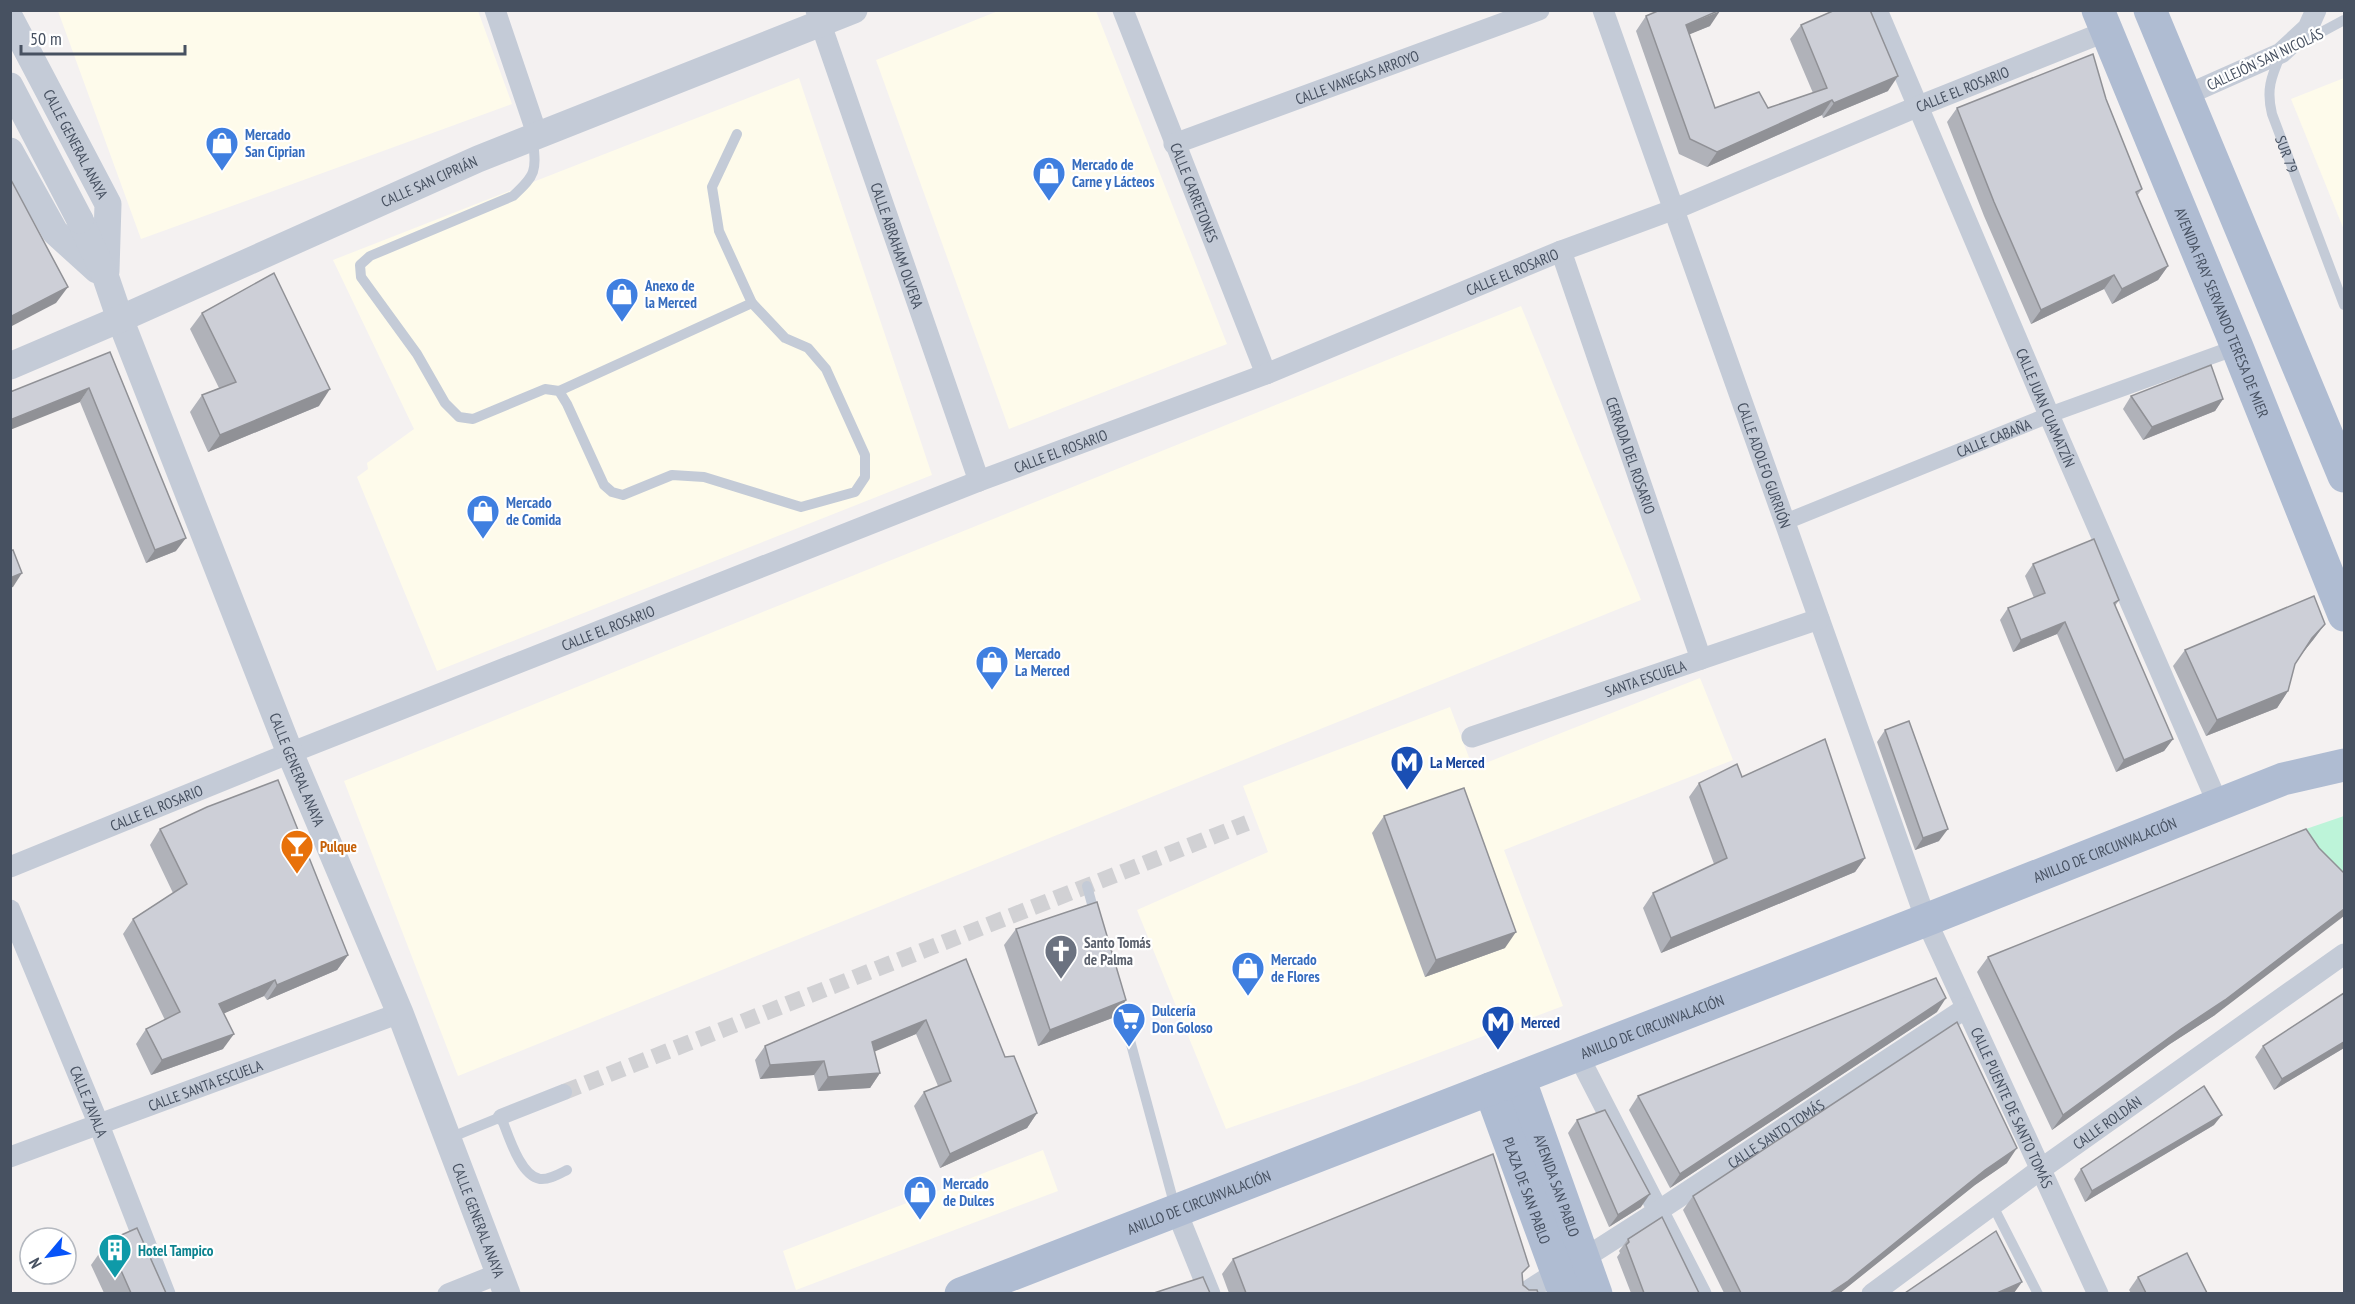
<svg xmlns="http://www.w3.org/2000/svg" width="2355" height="1304" font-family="'PT Sans Narrow',sans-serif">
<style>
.commercial{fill:#fefbeb}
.green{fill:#bdf4d9}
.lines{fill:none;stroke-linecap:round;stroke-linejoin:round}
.pedestrian-tunnel{stroke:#d1d1d4;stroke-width:16;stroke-dasharray:16 8;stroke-linecap:butt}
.service{stroke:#c4cbd7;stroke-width:10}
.pedestrian{stroke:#c4cbd7;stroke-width:16}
.minor{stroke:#c4cbd7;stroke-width:21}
.tertiary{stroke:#c4cbd7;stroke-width:27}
.primary{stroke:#afbcd2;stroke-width:33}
.tertiary-bridge{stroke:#c4cbd7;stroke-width:27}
.wall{fill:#b0b2b9}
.shaded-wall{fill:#909196}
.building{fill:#cdcfd7;stroke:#909196;stroke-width:1.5}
.labels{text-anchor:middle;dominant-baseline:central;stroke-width:4.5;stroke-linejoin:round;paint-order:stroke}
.street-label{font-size:15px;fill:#475161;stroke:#fff}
.shop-label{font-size:15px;font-weight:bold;fill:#366cbe;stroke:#fff;text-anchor:start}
.transit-label{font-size:15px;font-weight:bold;fill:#164399;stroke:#fff;text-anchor:start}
.food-label{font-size:15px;font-weight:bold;fill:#c56008;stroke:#fff;text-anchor:start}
.worship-label{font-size:15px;font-weight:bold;fill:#5b616d;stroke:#fff;text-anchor:start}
.culture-label{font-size:15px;font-weight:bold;fill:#0d838f;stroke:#fff;text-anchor:start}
</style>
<rect width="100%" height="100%" fill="#f4f1f1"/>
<g class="commercial">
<polygon points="58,11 478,11 512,104 141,239"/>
<polygon points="998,11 1096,11 1227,344 1009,429 876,60"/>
<polygon points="799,78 932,475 437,671 357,477 368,469 367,463 414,429 333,260"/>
<polygon points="2344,78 2344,230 2291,99"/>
<polygon points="1521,306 1641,600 458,1076 344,781"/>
<polygon points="1700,678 1733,760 1504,850 1563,1006 1356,1084 1226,1129 1137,910 1268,852 1243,786 1450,707 1473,768"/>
<polygon points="1043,1150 1058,1191 796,1290 783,1251"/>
</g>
<polygon class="green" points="2344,816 2344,872 2333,865 2303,830"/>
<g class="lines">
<polyline class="pedestrian-tunnel" points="564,1092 1247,823"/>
<g class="service">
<polyline points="2305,41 2344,20"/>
<path id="s1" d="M2281,54C2271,77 2266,90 2272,114L2344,305"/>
<path d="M533,139C536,171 537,174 513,196L370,256L360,265L361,277L417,354L445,403L459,417L473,419L545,389L559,391L567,404L604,485L612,492L623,495L672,475L704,477L801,507L855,492L865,477V455L826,369L808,348L785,338L752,303L719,231L712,187L737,134"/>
<polyline points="559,391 752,303"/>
<polyline points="1087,886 1095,915"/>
<polyline points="1118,996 1175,1207"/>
<path d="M447,1139L501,1117C508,1134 520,1176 540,1179C549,1180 559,1174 567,1170"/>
<polyline points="1993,1206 2038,1294"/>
</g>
<g class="pedestrian">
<path id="s2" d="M1785,522L2049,415L2237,347"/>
<polyline points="501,1117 564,1092"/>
</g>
<g class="minor">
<polyline points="495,10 537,134"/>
<path id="s3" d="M816,10L979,481"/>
<path id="s4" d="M1123,10L1266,374"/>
<path id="s5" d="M1603,10L1926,920L2098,1294"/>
<path id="s6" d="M1877,10L2049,415L2218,804"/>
<polyline points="2184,96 2281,53 2308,28 2316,10"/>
<path id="s7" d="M1174,144L1539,10"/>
<path id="s8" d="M1561,251L1701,659"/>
<path id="s9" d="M1472,737L1819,619"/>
<path id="s10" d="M10,867L290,753L979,481L1266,374L1561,251L1675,209L1919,106L2107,31"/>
<path id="s11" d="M10,910L99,1125L165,1294"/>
<polyline points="1578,1055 1701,1294"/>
<path id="s12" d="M10,1157L400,1013"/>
<polyline points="1176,1210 1210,1294"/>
<path id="s13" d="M1583,1259L1658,1211L1966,1008"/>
<polyline points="448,1294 498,1274"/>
<polyline points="1523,1294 1557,1272"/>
<path id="s14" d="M1872,1294L2041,1169L2344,954"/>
</g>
<g class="tertiary">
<path id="s15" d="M10,18L108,204L106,271"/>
<polyline points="10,151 55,232 97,270"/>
<path id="s16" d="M80,220L106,278L120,319L290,753L400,1013L507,1294"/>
<path id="s17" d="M10,366L120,319L478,159L854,10"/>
</g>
<g class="primary">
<path id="s18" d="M2098,10L2237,347L2344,615"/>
<polyline points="2150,10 2344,476"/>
<path id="s19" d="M1519,1078L1596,1294"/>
<path id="s20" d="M1490,1089L1565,1294"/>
<path id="s21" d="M961,1294L1926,920L2283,779L2344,765"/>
</g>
<polyline class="tertiary-bridge" points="10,86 80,220"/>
</g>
<g class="wall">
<polygon points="1646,16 1710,26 1689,34 1715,108 1768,108 1813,93 1790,39 1801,25 1888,91 1823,118 1822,115 1707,167 1679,154 1636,31"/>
<polygon points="2106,99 2142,189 2137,196 2168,266 2158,280 2112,304 2104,289 2031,324 1984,216 1947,122 1957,108"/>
<polygon points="202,313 319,406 208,452 190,412 202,395 219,388 190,329"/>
<polygon points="110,352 176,551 146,563 80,402"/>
<polygon points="2131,396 2223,399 2215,411 2143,440 2123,409"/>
<polygon points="2033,564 2119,600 2115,606 2173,739 2164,751 2116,772 2057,634 2013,652 2000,620 2008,608 2034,598 2025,576"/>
<polygon points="2325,624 2313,640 2303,652 2295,664 2288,691 2277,708 2206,736 2173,666 2185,650"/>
<polygon points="1885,730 1939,841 1915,850 1877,742"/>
<polygon points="1742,777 1865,858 1855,872 1661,953 1643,908 1653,893 1714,864 1689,797 1699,783"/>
<polygon points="1384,816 1505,948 1425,977 1372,833"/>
<polygon points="160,829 348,955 337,970 267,1000 264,996 224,1013 223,1049 151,1075 136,1044 146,1029 165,1020 123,934 133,919 173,893 150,845"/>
<polygon points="1016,929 1115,1017 1038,1046 1004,945"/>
<polygon points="1988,957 2215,1015 2170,1044 2052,1130 1977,972"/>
<polygon points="966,959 1005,1057 1037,1113 1027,1128 940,1168 914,1106 924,1092 938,1086 916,1034 874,1051 880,1073 870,1088 818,1091 814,1075 760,1079 755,1060 765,1046"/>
<polygon points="2344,993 2344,1048 2274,1090 2255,1057 2263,1046"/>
<polygon points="1937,1012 1670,1188 1629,1110 1638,1096"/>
<polygon points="1577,1120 1641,1207 1609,1227 1568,1133"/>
<polygon points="2214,1125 2085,1202 2074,1179 2081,1169"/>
<polygon points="2007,1163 1975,1185 1840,1293 1724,1293 1683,1210 1693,1196"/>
<polygon points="1628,1239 1699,1293 1631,1293 1617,1257 1620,1253 1619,1251"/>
<polygon points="108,1241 166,1293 104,1293 91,1265"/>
<polygon points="1233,1259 1522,1276 1523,1285 1529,1290 1538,1293 1229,1293 1222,1274"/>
<polygon points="2138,1277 2207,1293 2131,1293 2129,1290"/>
</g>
<g class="shaded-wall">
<polygon points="1720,11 1710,26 1676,40 1686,25"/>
<polygon points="1898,76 1888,91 1823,118 1834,103"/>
<polygon points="1832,100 1822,115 1707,167 1717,152"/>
<polygon points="2168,266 2158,280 2112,304 2122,289"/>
<polygon points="2114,275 2104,289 2031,324 2041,310"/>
<polygon points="68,287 56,303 10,327 10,317"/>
<polygon points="89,388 80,402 10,430 10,420"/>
<polygon points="330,389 319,406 208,452 220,435"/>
<polygon points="2223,399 2215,411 2143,440 2152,427"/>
<polygon points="186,538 176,551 146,563 155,550"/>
<polygon points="22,573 13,587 10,588 10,578"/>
<polygon points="2065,622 2057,634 2013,652 2021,640"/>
<polygon points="2325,624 2313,640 2301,655 2312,638"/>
<polygon points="2288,691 2277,708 2206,736 2217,720"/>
<polygon points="2173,739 2164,751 2116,772 2124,760"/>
<polygon points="1948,829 1939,841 1915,850 1923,838"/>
<polygon points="1865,858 1855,872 1661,953 1671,938"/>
<polygon points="2344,909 2344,916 2215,1015 2170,1044 2052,1130 2063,1115"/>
<polygon points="1516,932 1505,948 1425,977 1436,960"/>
<polygon points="348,955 337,970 267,1000 277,985"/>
<polygon points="275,980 264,996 209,1020 219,1004"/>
<polygon points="1946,998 1937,1012 1670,1188 1680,1174"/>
<polygon points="1126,1000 1115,1017 1038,1046 1050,1030"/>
<polygon points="926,1020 916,1034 862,1057 872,1042"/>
<polygon points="234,1034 223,1049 151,1075 162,1060"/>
<polygon points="2344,1042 2344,1048 2274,1090 2282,1079"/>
<polygon points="824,1061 814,1075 760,1079 770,1065"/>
<polygon points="880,1073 870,1088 818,1091 828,1077"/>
<polygon points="1037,1113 1027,1128 940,1168 950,1154"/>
<polygon points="2222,1115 2214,1125 2085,1202 2092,1191"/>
<polygon points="2017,1148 2007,1163 1975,1185 1840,1293 1830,1293 1985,1170"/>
<polygon points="1650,1194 1641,1207 1609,1227 1618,1215"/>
<polygon points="2022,1282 2014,1293 1997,1293"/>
</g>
<g class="building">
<polygon points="1660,10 1720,10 1686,25 1715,108 1759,92 1768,108 1827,88 1801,25 1835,10 1870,10 1898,76 1834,103 1832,100 1717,152 1690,139 1646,16"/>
<polygon points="2093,54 2106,99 2142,189 2136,192 2168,266 2122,289 2114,275 2041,310 1994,202 1957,108"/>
<polygon points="10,178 68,287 10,317"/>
<polygon points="274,273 330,389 220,435 202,395 236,382 202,313"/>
<polygon points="110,352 186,538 155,550 89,388 10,420 10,392"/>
<polygon points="2211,365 2223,399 2152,427 2131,396"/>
<polygon points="2094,539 2119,600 2114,603 2173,739 2124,760 2065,622 2021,640 2008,608 2045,593 2033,564"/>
<polygon points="13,550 22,573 10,578 10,551"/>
<polygon points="2314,596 2325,624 2312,638 2295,664 2288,691 2217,720 2185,650"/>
<polygon points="1909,721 1948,829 1923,838 1885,730"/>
<polygon points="1825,739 1865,858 1671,938 1653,893 1727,858 1699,783 1737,764 1742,777"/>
<polygon points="278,780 348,955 277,985 275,980 219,1004 234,1034 162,1060 146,1029 180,1012 133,919 187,884 160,829 207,807"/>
<polygon points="1464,788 1516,932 1436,960 1384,816"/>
<polygon points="2306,829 2319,848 2344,873 2344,909 2225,1000 2181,1029 2063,1115 1988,957"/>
<polygon points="1097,902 1126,1000 1050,1030 1016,929"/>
<polygon points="966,959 1005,1057 1014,1056 1037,1113 950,1154 924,1092 951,1081 926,1020 872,1042 880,1073 828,1077 824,1061 770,1065 765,1046"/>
<polygon points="1936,978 1946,998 1680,1174 1638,1096"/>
<polygon points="2344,993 2344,1042 2282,1079 2263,1046"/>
<polygon points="1957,1022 2017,1148 1985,1170 1848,1281 1830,1293 1741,1293 1693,1196"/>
<polygon points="2204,1086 2222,1115 2092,1191 2081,1169"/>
<polygon points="1605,1110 1650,1194 1618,1215 1577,1120"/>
<polygon points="1493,1154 1529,1266 1522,1273 1523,1285 1529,1290 1537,1290 1538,1293 1246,1293 1233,1259"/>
<polygon points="1662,1217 1699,1293 1644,1293 1626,1245 1629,1242 1628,1239"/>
<polygon points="137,1228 166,1293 131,1293 108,1241"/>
<polygon points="1996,1231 2022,1282 1997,1293 1905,1293"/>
<polygon points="2187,1253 2207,1293 2146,1293 2138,1277"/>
<polygon points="1203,1277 1210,1293 1154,1293"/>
</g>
<defs>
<g id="shop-pin" transform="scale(1.725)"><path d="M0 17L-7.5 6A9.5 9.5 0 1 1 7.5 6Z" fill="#3f7fe0" stroke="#fff"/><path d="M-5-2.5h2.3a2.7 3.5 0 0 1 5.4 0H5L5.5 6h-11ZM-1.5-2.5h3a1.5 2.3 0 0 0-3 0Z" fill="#fff"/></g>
<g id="metro-pin" transform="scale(1.725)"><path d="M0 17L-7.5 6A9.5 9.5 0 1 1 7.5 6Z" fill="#1a4fb4" stroke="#fff"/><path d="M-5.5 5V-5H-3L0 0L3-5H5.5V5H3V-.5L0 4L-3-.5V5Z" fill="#fff"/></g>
<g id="bar-pin" transform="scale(1.725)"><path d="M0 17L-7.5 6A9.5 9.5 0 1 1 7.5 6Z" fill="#e8710a" stroke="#fff"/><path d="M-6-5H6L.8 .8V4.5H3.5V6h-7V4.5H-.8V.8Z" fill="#fff"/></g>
<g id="church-pin" transform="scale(1.725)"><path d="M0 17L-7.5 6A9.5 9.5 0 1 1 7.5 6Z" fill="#6b7280" stroke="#fff"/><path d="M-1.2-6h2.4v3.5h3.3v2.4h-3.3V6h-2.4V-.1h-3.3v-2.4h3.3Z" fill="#fff"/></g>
<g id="supermarket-pin" transform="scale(1.725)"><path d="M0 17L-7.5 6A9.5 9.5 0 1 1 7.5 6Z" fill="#3f7fe0" stroke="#fff"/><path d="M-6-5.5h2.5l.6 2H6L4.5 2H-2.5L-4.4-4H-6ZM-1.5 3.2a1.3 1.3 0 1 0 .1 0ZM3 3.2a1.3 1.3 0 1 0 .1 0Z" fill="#fff"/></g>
<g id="building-pin" transform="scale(1.725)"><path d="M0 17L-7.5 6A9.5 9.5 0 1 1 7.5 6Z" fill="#0f9aa8" stroke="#fff"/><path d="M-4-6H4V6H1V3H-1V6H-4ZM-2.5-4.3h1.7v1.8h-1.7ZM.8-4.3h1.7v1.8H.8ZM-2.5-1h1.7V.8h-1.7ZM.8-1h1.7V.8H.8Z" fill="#fff"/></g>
</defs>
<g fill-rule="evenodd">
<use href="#shop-pin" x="222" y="143"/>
<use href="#shop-pin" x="1049" y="173"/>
<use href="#shop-pin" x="622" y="294"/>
<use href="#shop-pin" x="483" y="511"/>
<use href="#shop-pin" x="992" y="662"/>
<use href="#metro-pin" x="1407" y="762"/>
<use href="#bar-pin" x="297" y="846"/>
<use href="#church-pin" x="1061" y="951"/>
<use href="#shop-pin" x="1248" y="968"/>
<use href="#supermarket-pin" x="1129" y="1019"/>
<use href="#metro-pin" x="1498" y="1022"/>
<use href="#shop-pin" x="920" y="1192"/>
<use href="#building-pin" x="115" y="1250"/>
</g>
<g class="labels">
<g class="street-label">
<text transform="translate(2265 59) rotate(-25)">CALLEJÓN SAN NICOLÁS</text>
<text stroke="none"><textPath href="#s7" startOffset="195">CALLE VANEGAS ARROYO</textPath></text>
<text stroke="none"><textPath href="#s10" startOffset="2102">CALLE EL ROSARIO</textPath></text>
<text stroke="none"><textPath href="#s15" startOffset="142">CALLE GENERAL ANAYA</textPath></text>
<text stroke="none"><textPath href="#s1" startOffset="105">SUR 79</textPath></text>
<text stroke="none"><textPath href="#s17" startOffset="458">CALLE SAN CIPRIÁN</textPath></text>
<text stroke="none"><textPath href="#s4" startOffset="196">CALLE CARRETONES</textPath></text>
<text stroke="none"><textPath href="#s3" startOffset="249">CALLE ABRAHAM OLVERA</textPath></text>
<text stroke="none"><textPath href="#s10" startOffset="1616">CALLE EL ROSARIO</textPath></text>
<text stroke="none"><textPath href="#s18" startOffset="327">AVENIDA FRAY SERVANDO TERESA DE MIER</textPath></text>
<text stroke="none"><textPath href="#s6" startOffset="432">CALLE JUAN CUAMATZÍN</textPath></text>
<text stroke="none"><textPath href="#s2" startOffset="225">CALLE CABAÑA</textPath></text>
<text stroke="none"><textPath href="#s10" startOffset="1130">CALLE EL ROSARIO</textPath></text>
<text stroke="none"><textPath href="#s8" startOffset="216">CERRADA DEL ROSARIO</textPath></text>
<text stroke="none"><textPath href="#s5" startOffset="483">CALLE ADOLFO GURRIÓN</textPath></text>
<text stroke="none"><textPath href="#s10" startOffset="644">CALLE EL ROSARIO</textPath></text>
<text stroke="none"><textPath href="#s9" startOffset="183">SANTA ESCUELA</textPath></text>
<text stroke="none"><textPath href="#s16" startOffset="591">CALLE GENERAL ANAYA</textPath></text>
<text stroke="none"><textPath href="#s10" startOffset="158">CALLE EL ROSARIO</textPath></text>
<text stroke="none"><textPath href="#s21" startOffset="1227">ANILLO DE CIRCUNVALACIÓN</textPath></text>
<text stroke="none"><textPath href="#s21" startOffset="741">ANILLO DE CIRCUNVALACIÓN</textPath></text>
<text stroke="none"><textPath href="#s12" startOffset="208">CALLE SANTA ESCUELA</textPath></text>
<text stroke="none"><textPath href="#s11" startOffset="207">CALLE ZAVALA</textPath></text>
<text stroke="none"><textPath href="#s5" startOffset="1172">CALLE PUENTE DE SANTO TOMÁS</textPath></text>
<text stroke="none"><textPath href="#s14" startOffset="291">CALLE ROLDÁN</textPath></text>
<text stroke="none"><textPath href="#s13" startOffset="230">CALLE SANTO TOMÁS</textPath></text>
<text stroke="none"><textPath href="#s19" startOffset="114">AVENIDA SAN PABLO</textPath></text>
<text stroke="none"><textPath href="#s20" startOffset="108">PLAZA DE SAN PABLO</textPath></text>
<text stroke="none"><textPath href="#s21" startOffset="255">ANILLO DE CIRCUNVALACIÓN</textPath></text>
<text stroke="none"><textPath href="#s16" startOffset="1077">CALLE GENERAL ANAYA</textPath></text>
</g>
<g class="shop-label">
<text x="245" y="134">Mercado<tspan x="245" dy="17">San Ciprian</tspan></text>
<text x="1072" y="164">Mercado de<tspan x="1072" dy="17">Carne y Lácteos</tspan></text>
<text x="645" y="285">Anexo de<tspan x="645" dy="17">la Merced</tspan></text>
<text x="506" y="502">Mercado<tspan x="506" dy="17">de Comida</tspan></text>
<text x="1015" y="653">Mercado<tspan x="1015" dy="17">La Merced</tspan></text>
<text x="1271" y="959">Mercado<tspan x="1271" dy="17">de Flores</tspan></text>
<text x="1152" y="1010">Dulcería<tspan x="1152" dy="17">Don Goloso</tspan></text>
<text x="943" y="1183">Mercado<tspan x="943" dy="17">de Dulces</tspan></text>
</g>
<g class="transit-label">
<text x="1430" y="762">La Merced</text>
<text x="1521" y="1022">Merced</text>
</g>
<g class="food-label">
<text x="320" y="846">Pulque</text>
</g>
<g class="worship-label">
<text x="1084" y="942">Santo Tomás<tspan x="1084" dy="17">de Palma</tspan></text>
</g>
<g class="culture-label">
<text x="138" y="1250">Hotel Tampico</text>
</g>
</g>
<rect width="2355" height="1304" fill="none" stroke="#475161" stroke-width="24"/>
<g transform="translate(48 1256) rotate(241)"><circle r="28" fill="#ffffff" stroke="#b5b9c0" stroke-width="1.5"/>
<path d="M0-4.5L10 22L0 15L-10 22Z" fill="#0753f8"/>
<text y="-9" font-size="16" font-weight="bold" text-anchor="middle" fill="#475161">N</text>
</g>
<path d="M21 45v9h164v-9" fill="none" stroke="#475161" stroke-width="3"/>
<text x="30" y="45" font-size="18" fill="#475161" stroke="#ffffff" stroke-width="4.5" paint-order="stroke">50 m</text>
</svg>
